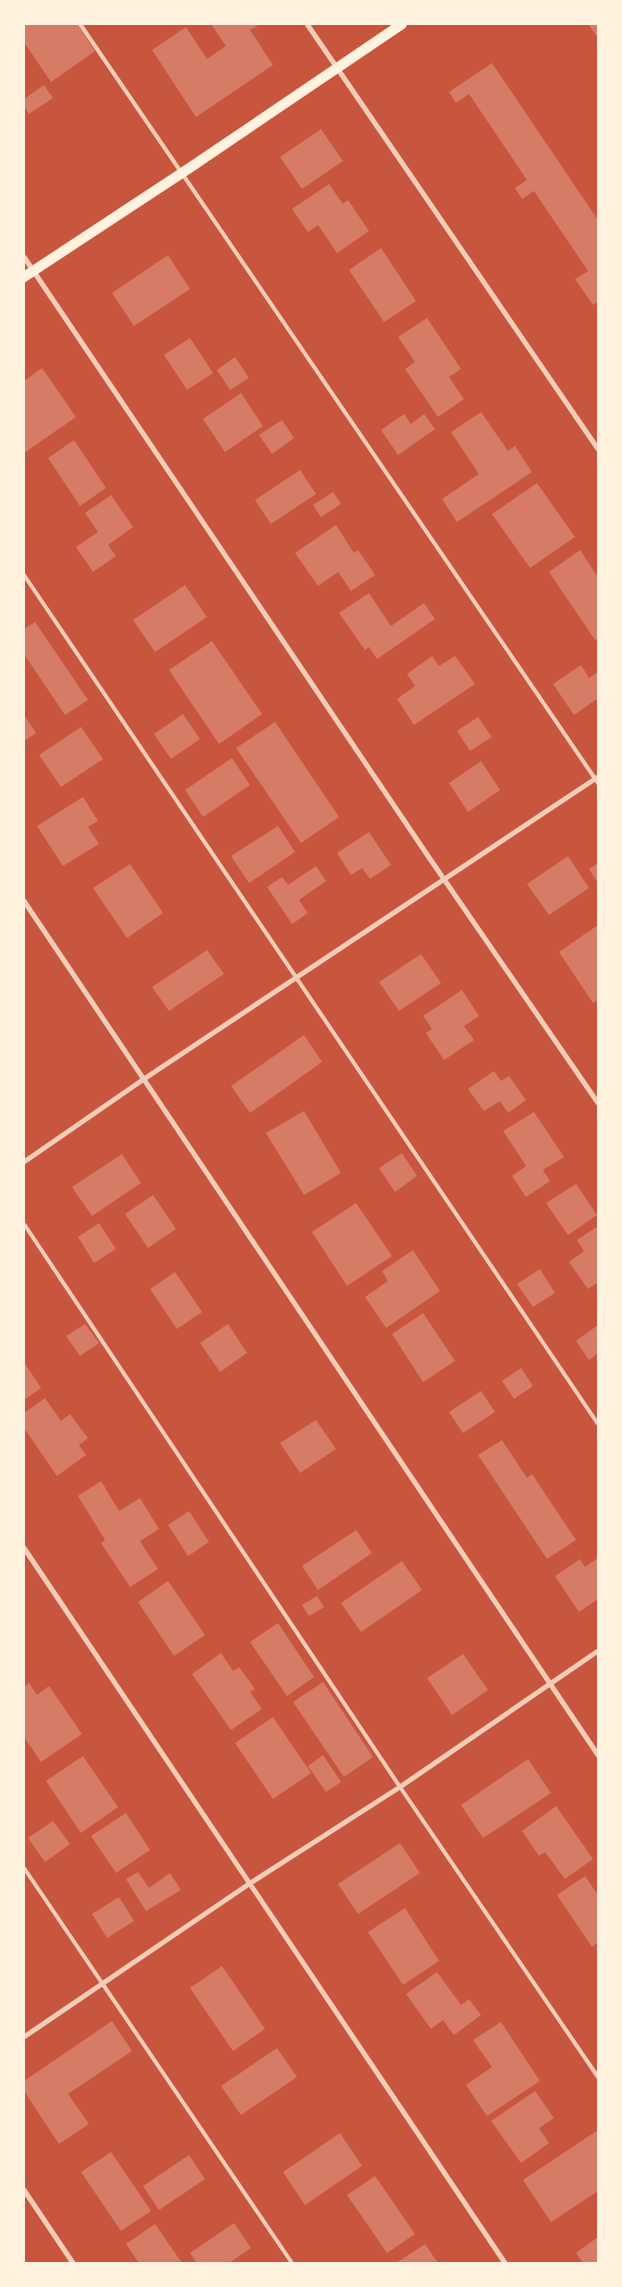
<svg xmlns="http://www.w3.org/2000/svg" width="622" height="2287" font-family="Figtree,sans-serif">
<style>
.building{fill:#d67c66}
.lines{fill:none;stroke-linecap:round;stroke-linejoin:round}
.service{stroke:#f1ccb7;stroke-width:4}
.minor{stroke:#f1ccb7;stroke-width:5}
.secondary{stroke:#fff3e0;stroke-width:10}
</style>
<rect width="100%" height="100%" fill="#c8553d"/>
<g class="building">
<polygon points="24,24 77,24 95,51 51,82 24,42"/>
<polygon points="211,24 260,24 250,30 273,65 196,117 152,50 186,27 207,59 226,46"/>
<polygon points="588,24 598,24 598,38"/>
<polygon points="492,63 598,220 598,301 593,305 575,279 588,271 534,191 522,199 515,188 527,180 469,94 456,103 449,92"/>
<polygon points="44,85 53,98 29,114 24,106 24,99"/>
<polygon points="321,129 343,161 302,189 280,157"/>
<polygon points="329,184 343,204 348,200 369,231 337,253 318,225 308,232 292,209"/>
<polygon points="381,248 416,301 384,322 349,270"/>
<polygon points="168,255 190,289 134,326 112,293"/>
<polygon points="427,318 461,369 449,377 464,399 438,417 405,369 415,362 398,337"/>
<polygon points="190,338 213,373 187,390 164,355"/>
<polygon points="235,357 249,378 230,390 217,370"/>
<polygon points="42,368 76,417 24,453 24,381"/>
<polygon points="241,393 263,426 225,452 203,419"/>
<polygon points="481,412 508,451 515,446 532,472 457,522 442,499 479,474 451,432"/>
<polygon points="404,414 411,424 424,414 435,429 398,455 381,430"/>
<polygon points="282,420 294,438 272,454 259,435"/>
<polygon points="74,440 106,488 80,506 48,458"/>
<polygon points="300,470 316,494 271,524 255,500"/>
<polygon points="537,483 575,537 530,568 492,514"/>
<polygon points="333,492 341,504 321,517 313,505"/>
<polygon points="111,495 133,527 108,545 116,556 93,572 76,547 98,532 85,513"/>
<polygon points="336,525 354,553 358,550 375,575 351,591 338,572 318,586 295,553"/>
<polygon points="580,550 598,577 598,638 595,640 549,572"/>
<polygon points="185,585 207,617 155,652 133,620"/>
<polygon points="369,593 391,626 424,603 435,619 377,659 369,647 365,650 339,613"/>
<polygon points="35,622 88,700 65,715 24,654 24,629"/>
<polygon points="212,641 262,714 219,744 169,670"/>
<polygon points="432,656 439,666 455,656 475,684 414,725 397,699 415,686 407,674"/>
<polygon points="581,665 589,678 598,672 598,698 574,715 553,684"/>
<polygon points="183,714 200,739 171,759 154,734"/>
<polygon points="24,715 36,733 24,741"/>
<polygon points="478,717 492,737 470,751 457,731"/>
<polygon points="275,722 339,817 301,843 236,748"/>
<polygon points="81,727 103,759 61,787 39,755"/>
<polygon points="232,758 250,785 203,817 185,790"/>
<polygon points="481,761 500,790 468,812 449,783"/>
<polygon points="83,797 98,821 88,827 99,844 63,866 37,826"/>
<polygon points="278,826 295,852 249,883 231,856"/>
<polygon points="369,832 391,865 370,879 362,868 351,875 337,853"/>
<polygon points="568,856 589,888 549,915 527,884"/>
<polygon points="598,863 598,883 589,869"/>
<polygon points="130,864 163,913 127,938 93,888"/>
<polygon points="316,866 326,881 299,900 308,913 292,924 267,887 282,877 288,885"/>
<polygon points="598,925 598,1000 593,1003 559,952"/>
<polygon points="207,950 224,974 169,1011 152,987"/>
<polygon points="421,954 441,983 399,1011 379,982"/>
<polygon points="462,990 479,1016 464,1026 474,1040 444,1060 426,1033 432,1029 423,1016"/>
<polygon points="304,1035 322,1062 250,1113 231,1086"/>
<polygon points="494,1071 501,1081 509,1076 526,1100 508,1113 500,1101 484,1111 468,1089"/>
<polygon points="304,1111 341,1173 304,1195 266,1133"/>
<polygon points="534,1112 564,1157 543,1170 550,1181 526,1197 512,1176 526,1166 503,1131"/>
<polygon points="402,1153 417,1176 395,1192 379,1168"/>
<polygon points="122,1154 141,1183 92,1216 72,1187"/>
<polygon points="576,1184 597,1215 568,1235 546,1203"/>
<polygon points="153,1195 176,1229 148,1248 125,1214"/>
<polygon points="356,1203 392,1256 347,1286 312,1232"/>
<polygon points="99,1223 116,1249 94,1263 78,1237"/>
<polygon points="598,1226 598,1282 588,1289 569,1262 584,1251 577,1240"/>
<polygon points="413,1250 440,1291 386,1328 365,1297 388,1281 382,1271"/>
<polygon points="540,1269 555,1293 533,1307 517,1284"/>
<polygon points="175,1272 202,1312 177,1329 150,1289"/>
<polygon points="423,1313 455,1361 423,1382 392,1334"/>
<polygon points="85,1324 99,1343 80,1356 66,1336"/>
<polygon points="228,1324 247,1353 220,1372 200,1343"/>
<polygon points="598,1325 598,1353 589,1360 576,1341"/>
<polygon points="24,1362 41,1388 24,1400"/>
<polygon points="521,1368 533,1386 514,1399 502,1381"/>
<polygon points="481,1391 495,1412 463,1433 449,1412"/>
<polygon points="45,1398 61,1421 70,1414 88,1438 79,1445 86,1455 57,1476 24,1428 24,1413"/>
<polygon points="316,1420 336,1449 300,1473 280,1443"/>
<polygon points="502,1440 527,1478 532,1474 576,1540 547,1559 478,1455"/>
<polygon points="101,1481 119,1511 140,1498 159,1529 140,1541 158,1569 130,1587 101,1543 105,1540 78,1496"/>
<polygon points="189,1511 209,1542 188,1556 168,1525"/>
<polygon points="356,1530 372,1553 318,1590 302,1566"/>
<polygon points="598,1558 598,1599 579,1612 555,1576 580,1559 585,1567"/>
<polygon points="402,1561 422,1590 361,1632 341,1603"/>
<polygon points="168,1581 205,1635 174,1656 138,1602"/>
<polygon points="317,1596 324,1607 309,1616 302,1605"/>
<polygon points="278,1623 314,1677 287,1696 250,1642"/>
<polygon points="221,1653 233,1671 239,1667 255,1689 250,1692 262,1709 231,1730 192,1674"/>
<polygon points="463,1654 488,1690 452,1715 427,1678"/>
<polygon points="323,1682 373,1757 344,1777 293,1702"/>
<polygon points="29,1683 37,1695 49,1686 82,1734 41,1762 24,1737 24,1687"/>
<polygon points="273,1717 311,1773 273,1799 235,1743"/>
<polygon points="323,1755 341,1782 326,1792 308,1766"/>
<polygon points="83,1756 118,1807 81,1833 46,1781"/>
<polygon points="528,1759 551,1793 483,1838 461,1805"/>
<polygon points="556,1806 593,1859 565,1879 545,1852 539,1856 522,1831"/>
<polygon points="126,1813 150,1850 116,1873 91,1836"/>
<polygon points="53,1821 70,1844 45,1862 28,1838"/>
<polygon points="400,1843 420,1873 358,1914 338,1884"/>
<polygon points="138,1872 149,1888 170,1873 181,1890 146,1911 126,1879"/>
<polygon points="585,1876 598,1895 598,1942 592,1947 557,1895"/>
<polygon points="119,1897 134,1921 107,1938 92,1914"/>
<polygon points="405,1908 439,1961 403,1985 368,1932"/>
<polygon points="222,1966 265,2029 233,2051 190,1988"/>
<polygon points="437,1972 461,2005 469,1999 481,2015 454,2035 443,2020 431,2029 406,1994"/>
<polygon points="112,2021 132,2051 68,2094 89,2124 59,2144 24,2091 24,2081"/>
<polygon points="501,2022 540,2081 487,2116 466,2085 492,2067 473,2040"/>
<polygon points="277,2048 297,2077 241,2115 221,2086"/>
<polygon points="535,2091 554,2118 539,2128 549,2143 521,2163 491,2121"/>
<polygon points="598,2130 598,2191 551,2222 523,2180"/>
<polygon points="340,2133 362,2166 305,2205 283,2172"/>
<polygon points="111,2152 151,2211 121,2231 81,2172"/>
<polygon points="189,2155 205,2179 159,2210 143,2186"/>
<polygon points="375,2176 415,2234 387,2253 347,2195"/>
<polygon points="234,2223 251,2248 229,2263 197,2263 190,2253"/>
<polygon points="155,2224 182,2263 139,2263 126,2244"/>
<polygon points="598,2237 598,2263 583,2263 576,2253"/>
<polygon points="425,2244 438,2263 396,2263"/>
</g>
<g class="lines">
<g class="service">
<polyline points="80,24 598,783"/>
<polyline points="24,575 598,1424"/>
<polyline points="24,1224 400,1787 598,2077"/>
<polyline points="24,1868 292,2263"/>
</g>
<g class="minor">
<polyline points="307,24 598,449"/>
<polyline points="24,257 428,856 598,1103"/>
<polyline points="24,901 598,1755"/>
<polyline points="24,1162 144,1079 598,777"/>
<polyline points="24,1548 505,2263"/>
<polyline points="24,2037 249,1884 400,1787 598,1651"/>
<polyline points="24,2190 73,2263"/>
</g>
<polyline class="secondary" points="24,277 191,167 402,24"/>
</g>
<rect width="622" height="2287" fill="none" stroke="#fff3e0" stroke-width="50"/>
</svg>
